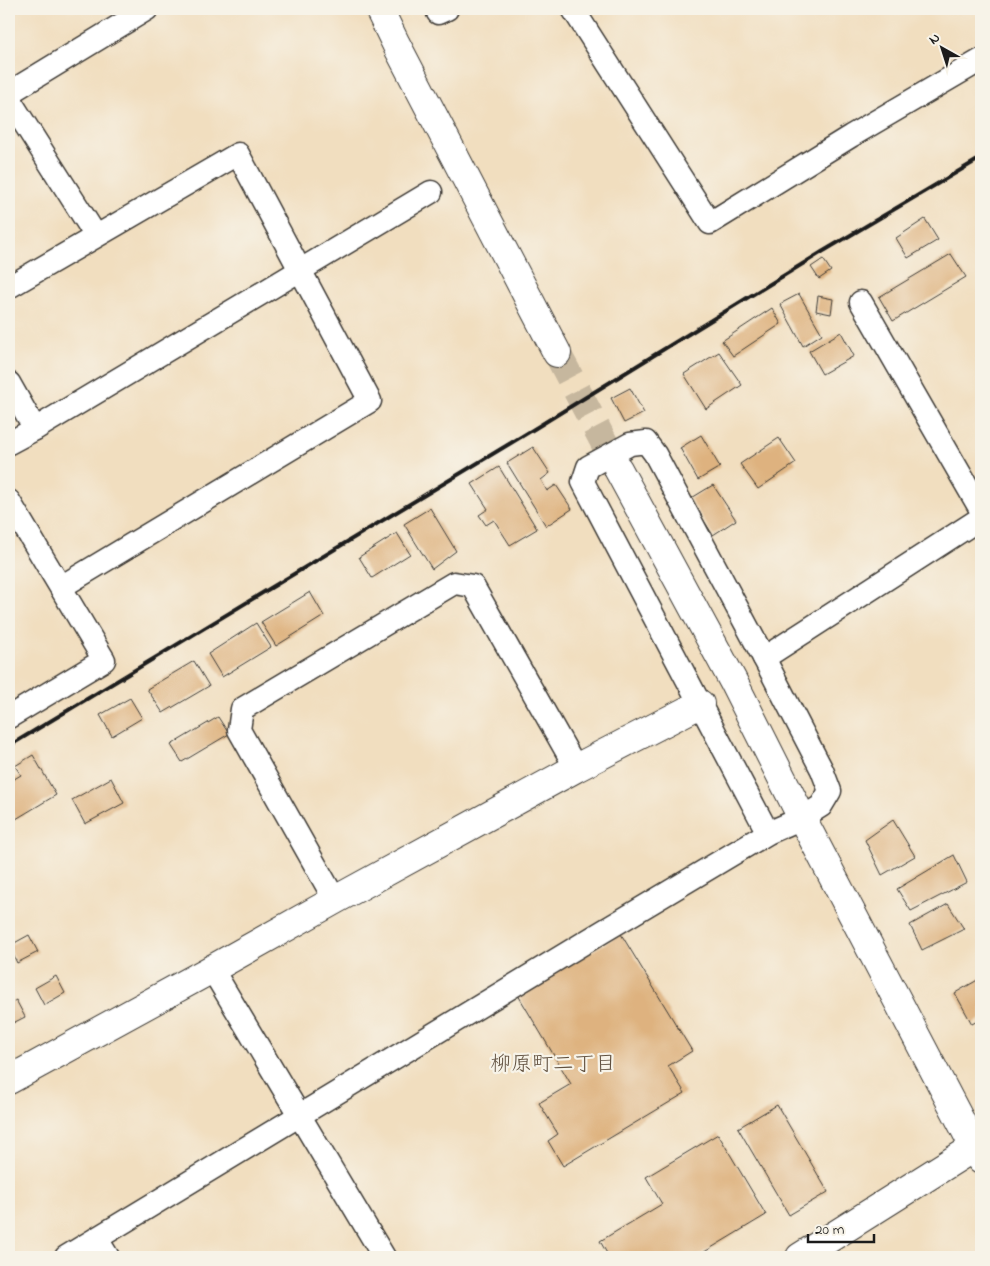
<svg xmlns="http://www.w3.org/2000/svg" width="990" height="1266" font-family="'Indie Flower','Klee One',sans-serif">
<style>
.building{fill:#deb27f}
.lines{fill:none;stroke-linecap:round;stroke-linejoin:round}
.tertiary-tunnel{stroke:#c6b79e;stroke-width:28;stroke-dasharray:28 14;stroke-linecap:butt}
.minor-casing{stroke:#3c3934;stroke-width:25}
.tertiary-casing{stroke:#3c3934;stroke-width:30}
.trunk-casing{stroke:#3c3934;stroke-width:30}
.minor{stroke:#fff;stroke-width:22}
.tertiary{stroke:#fff;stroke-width:28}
.trunk{stroke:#fff;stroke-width:28}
.rail{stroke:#1c1c1c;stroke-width:4}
.labels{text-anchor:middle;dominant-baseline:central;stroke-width:4.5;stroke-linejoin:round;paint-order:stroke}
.neighbourhood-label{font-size:21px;fill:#60503f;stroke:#f7f3e8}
</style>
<rect width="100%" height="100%" fill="#f7f3e8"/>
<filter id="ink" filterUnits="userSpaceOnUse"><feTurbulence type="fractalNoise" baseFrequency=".02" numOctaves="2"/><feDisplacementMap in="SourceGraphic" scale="10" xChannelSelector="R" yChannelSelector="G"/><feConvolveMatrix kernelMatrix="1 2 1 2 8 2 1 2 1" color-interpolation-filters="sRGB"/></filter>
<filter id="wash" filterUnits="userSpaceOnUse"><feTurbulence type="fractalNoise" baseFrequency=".0096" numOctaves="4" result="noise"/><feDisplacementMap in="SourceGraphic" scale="20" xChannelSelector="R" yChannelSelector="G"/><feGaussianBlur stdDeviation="1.12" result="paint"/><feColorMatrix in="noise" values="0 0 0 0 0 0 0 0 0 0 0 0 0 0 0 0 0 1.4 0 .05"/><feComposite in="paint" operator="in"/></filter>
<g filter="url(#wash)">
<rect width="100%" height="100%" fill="#f1debf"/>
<g id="blocks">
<g class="building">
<polygon points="925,219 938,240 908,258 896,238"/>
<polygon points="951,254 966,277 893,321 879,297"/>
<polygon points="823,259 831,271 819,279 811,267"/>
<polygon points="799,294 822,334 803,346 780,304"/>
<polygon points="818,296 833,299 831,314 816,311"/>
<polygon points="772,308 781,324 733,356 722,341"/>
<polygon points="841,332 854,356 822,374 809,351"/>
<polygon points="719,352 742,385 706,409 684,374"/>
<polygon points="630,388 644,413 624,423 611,398"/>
<polygon points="701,435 720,467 698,480 680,448"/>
<polygon points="779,438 796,463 758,489 740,464"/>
<polygon points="533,447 550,473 541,480 547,491 556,485 572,509 546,526 507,463"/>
<polygon points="499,467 537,529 510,545 494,520 486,525 479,515 488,509 472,484"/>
<polygon points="713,485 736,520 713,535 690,499"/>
<polygon points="430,508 456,551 432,569 404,524"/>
<polygon points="397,533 410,554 372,578 359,557"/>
<polygon points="310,592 324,616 276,646 261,622"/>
<polygon points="256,623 271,647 222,677 208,654"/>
<polygon points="194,661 209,686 163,713 147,689"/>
<polygon points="130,698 142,718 112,736 100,715"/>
<polygon points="218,717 229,734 182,762 171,745"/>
<polygon points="33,755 56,795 16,819 9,807 9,782 21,775 15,766"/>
<polygon points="111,778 124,803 85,824 72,800"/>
<polygon points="893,820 915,856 882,875 865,840"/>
<polygon points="954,855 967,882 911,911 897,889"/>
<polygon points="948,904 964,929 922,950 910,925"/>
<polygon points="621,934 692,1051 668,1066 685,1093 563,1166 548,1141 558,1134 539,1103 571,1084 518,995"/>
<polygon points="29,935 38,952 17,963 9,946"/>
<polygon points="56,976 65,993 44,1005 35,988"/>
<polygon points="981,978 981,1019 972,1024 955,993"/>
<polygon points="16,1000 25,1017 9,1025 9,1004"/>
<polygon points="777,1105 828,1192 789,1215 738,1128"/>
<polygon points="718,1134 766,1215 696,1257 609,1257 600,1241 662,1204 646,1177"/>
</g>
</g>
</g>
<g filter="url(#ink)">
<use href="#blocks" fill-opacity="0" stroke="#3c3934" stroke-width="1"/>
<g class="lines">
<polyline class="tertiary-tunnel" points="557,353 618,469"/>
<g class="minor-casing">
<g id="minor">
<polyline points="573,9 710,223 851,136 981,60"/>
<polyline points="438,13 447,9"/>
<polyline points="9,93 147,9"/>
<polyline points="9,99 96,236"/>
<polyline points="9,287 238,154 370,401 61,587"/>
<polyline points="861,302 981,510"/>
<polyline points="9,383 35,429"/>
<polyline points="9,443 35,429 431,192"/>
<polyline points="9,501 104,660 9,717"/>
<polyline points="764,658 981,518"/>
<polyline points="335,900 239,730 242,709 454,583 473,586 576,768"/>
<polyline points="212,969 384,1257"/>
<polyline points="97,1239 108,1257"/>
<polyline points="66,1257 602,932 768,833 802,818 821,806 830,791 822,770 764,658 655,454 646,442 630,444 588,467 583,482 768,833"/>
</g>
</g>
<g class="tertiary-casing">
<g id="tertiary">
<polyline points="379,9 396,44 557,353"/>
<polyline points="618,469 733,681 802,818 981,1160"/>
<polyline points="9,1080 212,969 335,900 576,768 700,704"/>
</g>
</g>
<g class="trunk-casing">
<polyline id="trunk" points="800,1257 981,1143"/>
</g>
<use href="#minor" class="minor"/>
<use href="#tertiary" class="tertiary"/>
<use href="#trunk" class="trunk"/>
<polyline class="rail" points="9,746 534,429 822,252 981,158"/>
</g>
</g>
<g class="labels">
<g class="neighbourhood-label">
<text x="553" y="1065">柳原町二丁目</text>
</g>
</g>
<rect width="990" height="1266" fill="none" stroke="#f7f3e8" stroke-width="30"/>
<g transform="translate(942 48) rotate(321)" stroke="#f7f3e8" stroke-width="4" paint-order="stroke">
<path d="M0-4L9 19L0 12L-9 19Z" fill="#1c1c1c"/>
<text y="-8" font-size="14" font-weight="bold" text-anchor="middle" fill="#1c1c1c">N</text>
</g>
<path d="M808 1234v8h66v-8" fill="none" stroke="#1c1c1c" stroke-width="2.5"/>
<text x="815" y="1234" font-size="15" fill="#1c1c1c" stroke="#f7f3e8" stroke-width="4" paint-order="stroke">20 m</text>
</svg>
